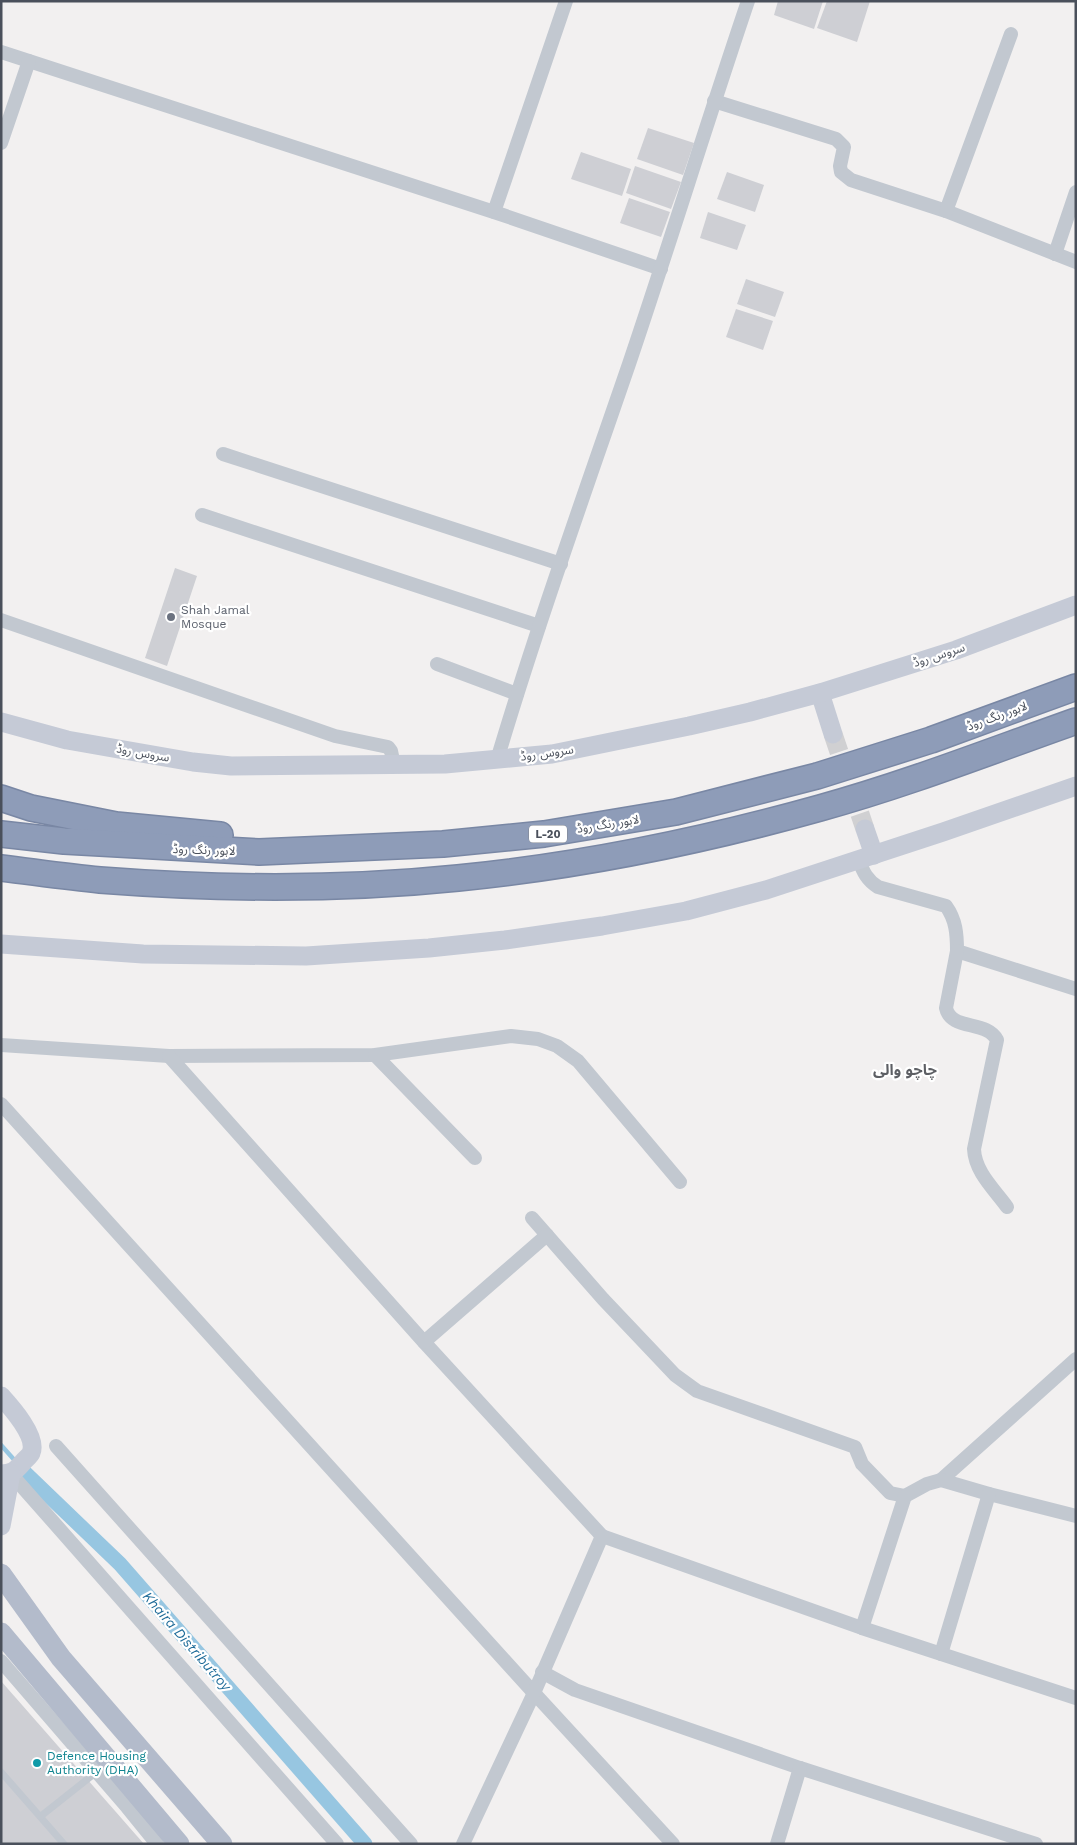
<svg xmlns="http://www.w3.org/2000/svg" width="1077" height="1845" font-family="'Work Sans','Noto Sans Arabic',sans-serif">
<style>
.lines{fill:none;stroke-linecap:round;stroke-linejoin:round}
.stream{stroke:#97c6e1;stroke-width:4.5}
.canal{stroke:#97c6e1;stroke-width:15}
.building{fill:#cecfd4}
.secondary-tunnel{stroke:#d0d0d2;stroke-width:19;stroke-dasharray:19 9;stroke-linecap:butt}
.highway-casing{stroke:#7987a4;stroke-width:28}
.lane{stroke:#c2c8d0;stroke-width:7}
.street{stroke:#c2c8d0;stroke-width:14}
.secondary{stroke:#c5cad6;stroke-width:19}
.primary{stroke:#b3bbcb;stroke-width:21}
.highway{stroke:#8e9cb8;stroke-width:25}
.worship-dot{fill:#6b7280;stroke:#fff;stroke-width:2}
.culture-dot{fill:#0f9aa8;stroke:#fff;stroke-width:2}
.labels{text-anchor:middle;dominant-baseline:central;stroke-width:4.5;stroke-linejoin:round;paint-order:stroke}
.shield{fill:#fff;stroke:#80848c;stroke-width:1}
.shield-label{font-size:11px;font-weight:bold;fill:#4a505b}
.worship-label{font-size:12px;fill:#5b616d;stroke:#fff;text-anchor:start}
.street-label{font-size:12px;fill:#4a505b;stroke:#fff}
.culture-label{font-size:12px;fill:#0d838f;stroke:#fff;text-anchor:start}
.water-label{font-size:14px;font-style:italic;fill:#1f6c99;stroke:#fff}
.quarter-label{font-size:15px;font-weight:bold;fill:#5d5f64;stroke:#fff}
</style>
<rect width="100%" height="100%" fill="#f2f0f0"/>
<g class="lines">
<polyline class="stream" points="1,1445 17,1463"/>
<polyline class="canal" points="22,1470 120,1564 365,1844"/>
</g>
<g class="building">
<polygon points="778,1 823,1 814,29 774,15"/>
<polygon points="827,1 870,1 857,42 817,28"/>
<polygon points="648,128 694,143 683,175 637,159"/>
<polygon points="581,152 631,169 622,196 571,179"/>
<polygon points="635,166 681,182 671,209 626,193"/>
<polygon points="727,172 764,185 755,212 717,199"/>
<polygon points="629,198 670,212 661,237 620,223"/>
<polygon points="708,212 746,225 737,250 700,238"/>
<polygon points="746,279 784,292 775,317 737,304"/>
<polygon points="736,309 773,321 763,350 726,337"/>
<polygon points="175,568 197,576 167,666 145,658"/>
<polygon points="1,1681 144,1844 1,1844"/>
</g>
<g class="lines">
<polyline class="secondary-tunnel" points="833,734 865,829"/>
<g class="highway-casing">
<g id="highway">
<polyline points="1,798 31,808 116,825 220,835"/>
<polyline points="1,834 64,841 259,852 443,844 544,834 676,812 817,776 931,740 1076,687"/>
<path d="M1,868C34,872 67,877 100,880C217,889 341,890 458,878C580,866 702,841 820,808C907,784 991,751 1076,721"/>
</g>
</g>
<g class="lane">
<polyline points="1,1772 64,1844"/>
<polyline points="41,1816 99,1770"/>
</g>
<g class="street">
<polyline points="1,52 494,212 661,269"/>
<polyline points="714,101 836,139 844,147 840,166 841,172 851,180 946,211 1076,262"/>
<polyline points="1,143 29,61"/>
<polyline points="946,211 1011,34"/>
<polyline points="494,212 566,1"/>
<polyline points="1055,254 1076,192"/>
<polyline points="223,454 561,564"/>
<polyline points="202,515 539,626"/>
<polyline points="1,620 335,736 388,747 391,751 394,765"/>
<polyline points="437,664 517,694"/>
<path d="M497,760C537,626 584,495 629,364C670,243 707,122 748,1"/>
<path d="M859,860C863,872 867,880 878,887L946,906C956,920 957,934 957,951L1076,989"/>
<path d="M957,951L946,1008C951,1031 987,1020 997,1040L974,1149C975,1172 994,1189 1007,1207"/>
<polyline points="1,1045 169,1056 375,1055 511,1036 538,1039 557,1046 578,1061 680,1182"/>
<polyline points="375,1055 475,1158"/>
<polyline points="169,1056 424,1342 602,1536"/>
<polyline points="1,1104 534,1693 673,1844"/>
<polyline points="532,1218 603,1299 675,1375 697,1391 855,1447 862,1464 890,1493 905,1496"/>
<polyline points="424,1342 547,1235"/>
<polyline points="56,1446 411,1844"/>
<polyline points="11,1474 337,1844"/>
<polyline points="941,1480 1076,1359"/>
<polyline points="862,1628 905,1496 927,1484 941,1480 989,1494 1076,1516"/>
<polyline points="941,1654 989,1494"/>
<polyline points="1,1661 127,1807 157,1844"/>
<polyline points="542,1672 575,1690 800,1768 1036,1844"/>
<polyline points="463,1844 534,1693 602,1536 862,1628 1076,1698"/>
<polyline points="777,1844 800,1768"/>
</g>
<g class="secondary">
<polyline points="820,693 833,734"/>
<polyline points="1,722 67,740 193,762 231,766 445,764 552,754 689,726 750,712 820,693 956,650 1076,605"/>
<polyline points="865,829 874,855"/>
<polyline points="1,944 143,954 306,956 429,948 505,940 602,926 686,911 766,890 943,832 1076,786"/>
<path d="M1,1396C11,1407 38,1437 31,1453C30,1456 25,1459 23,1462C16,1470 13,1474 1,1474"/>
<polyline points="1,1526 11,1474"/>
</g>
<g class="primary">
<polyline points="1,1574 61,1658 222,1844"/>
<polyline points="1,1633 179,1844"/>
</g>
<use href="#highway" class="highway"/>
</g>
<circle class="worship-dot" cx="171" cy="617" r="5"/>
<circle class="culture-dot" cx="37" cy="1763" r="5"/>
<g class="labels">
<rect class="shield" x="529" y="825.5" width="38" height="17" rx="4"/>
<g class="shield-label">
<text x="548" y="834">L-20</text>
</g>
<g class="worship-label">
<text x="181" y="610">Shah Jamal<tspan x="181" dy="14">Mosque</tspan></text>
</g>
<g class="street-label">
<text transform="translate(939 655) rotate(-18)">سروس روڈ</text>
<text transform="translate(997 716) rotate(-20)">لاہور رنگ روڈ</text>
<text transform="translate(143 753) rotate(10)">سروس روڈ</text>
<text transform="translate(547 753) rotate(-8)">سروس روڈ</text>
<text transform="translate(608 824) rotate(-9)">لاہور رنگ روڈ</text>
<text transform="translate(204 850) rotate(2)">لاہور رنگ روڈ</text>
</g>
<g class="culture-label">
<text x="47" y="1756">Defence Housing<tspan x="47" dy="14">Authority (DHA)</tspan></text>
</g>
<g class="water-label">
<text transform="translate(187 1641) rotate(49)">Khaira Distributroy</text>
</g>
<g class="quarter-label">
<text x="905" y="1070">چاچو والی</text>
</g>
</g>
<rect width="1077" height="1845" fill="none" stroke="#4a505b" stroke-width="5"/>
</svg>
